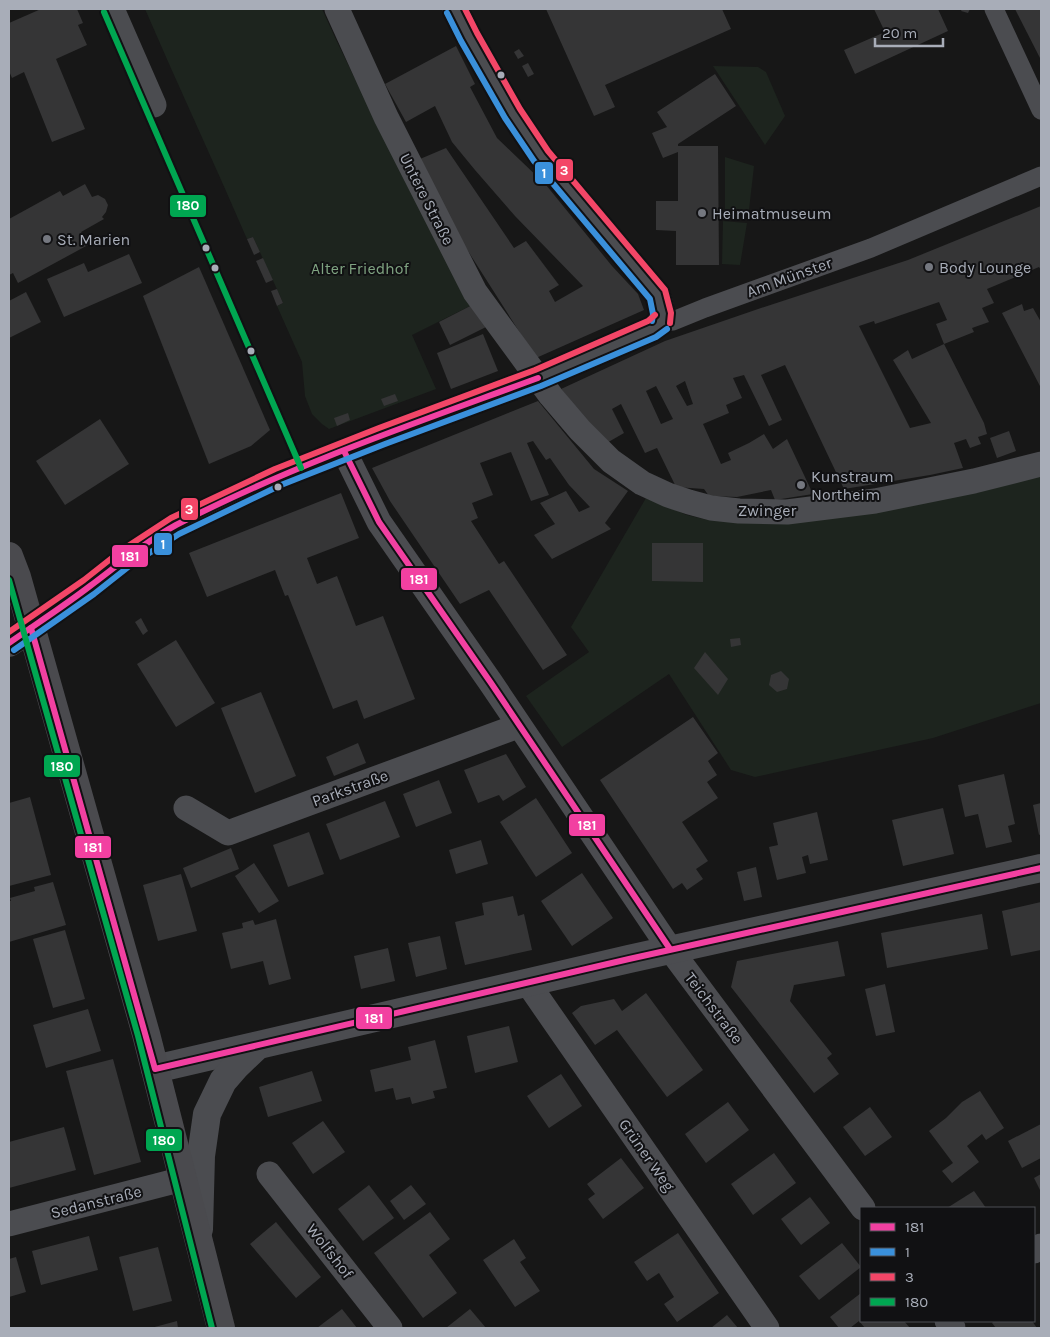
<svg xmlns="http://www.w3.org/2000/svg" width="1050" height="1337" font-family="Karla,sans-serif">
<style>
.green{fill:#1d241e}
.building{fill:#353536;fill-rule:evenodd}
.lines{fill:none;stroke-linecap:round;stroke-linejoin:round}
.pedestrian{stroke:#4b4c50;stroke-width:19}
.minor{stroke:#4b4c50;stroke-width:25}
.tertiary{stroke:#4b4c50;stroke-width:28}
.secondary{stroke:#4a4a4e;stroke-width:28}
.bus-1-casing{stroke:#111113;stroke-width:10}
.bus-2-casing{stroke:#111113;stroke-width:10}
.bus-3-casing{stroke:#111113;stroke-width:10}
.bus-4-casing{stroke:#111113;stroke-width:10}
.bus-1{stroke:#f240a1;stroke-width:6}
.bus-2{stroke:#3a90db;stroke-width:6}
.bus-3{stroke:#f34667;stroke-width:6}
.bus-4{stroke:#00a651;stroke-width:6}
.bus-dot{fill:#a8adb8;stroke:#111113;stroke-width:2}
.poi-dot{fill:#757880;stroke:#111113;stroke-width:2}
.labels{text-anchor:middle;dominant-baseline:central;stroke-width:4;stroke-linejoin:round;paint-order:stroke}
.street-label{font-size:16px;fill:#a8adb8;stroke:#111113}
.poi-label{font-size:16px;fill:#a8adb8;stroke:#111113;text-anchor:start}
.park-label{font-size:16px;fill:#7fa381;stroke:#111113}
.line-badge{stroke:#111113;stroke-width:2}
.badge-label{font-size:14px;text-anchor:middle;font-weight:bold;fill:#fff}
</style>
<rect width="100%" height="100%" fill="#171717"/>
<g class="green">
<path d="M145,9H322C367,110 423,206 478,302L412,335L436,389L329,429L322,424L312,414L305,396L302,362L277,306L283,303L281,298L253,237L247,239C214,162 178,86 145,9Z"/>
<polygon points="713,66 758,67 766,72 785,116 765,145"/>
<polygon points="725,157 754,166 749,210 725,209"/>
<polygon points="723,221 747,223 740,265 722,264"/>
<polygon points="1041,474 1041,703 933,738 755,777 731,770 669,674 562,747 526,696 589,652 571,627 646,498 687,515 708,520 732,522"/>
</g>
<g class="building">
<polygon points="41,9 77,9 83,23 78,25 87,45 56,59 85,129 52,142 24,72 12,78 9,71 9,23"/>
<polygon points="546,9 722,9 731,29 605,85 615,107 594,116"/>
<polygon points="874,9 938,9 948,31 855,74 844,50 885,32"/>
<polygon points="962,9 970,9 968,13 961,11"/>
<polygon points="1015,9 1041,9 1041,60"/>
<polygon points="456,46 475,84 470,87 497,138 546,185 612,266 638,294 644,310 536,358 454,229 420,159 446,148 514,248 526,241 559,285 549,291 555,302 583,286 515,216 475,170 452,142 435,106 406,122 385,84"/>
<polygon points="519,49 524,56 518,59 514,52"/>
<polygon points="528,63 534,74 528,77 522,66"/>
<polygon points="715,74 736,106 678,144 678,146 718,146 719,265 676,265 676,231 656,230 656,201 678,201 678,152 663,158 652,133 667,127 657,112"/>
<polygon points="85,184 92,197 98,195 105,199 108,205 106,212 102,217 104,219 81,232 88,245 18,283 13,273 9,275 9,219 60,191 63,196"/>
<path d="M1041,206V270L1039,267L987,289L994,303L982,308L989,322L972,328L974,332L944,344L936,324L947,320L939,302L875,324L874,321L859,326L910,428L931,423L893,360L908,350L912,359L944,344L984,423L987,434L978,437L981,444L970,448L966,439L954,443L963,468L930,475L844,489L785,365L761,375L782,420L769,426L744,375L733,378L742,398L726,405L729,413L703,424L721,464L731,460L728,453L749,443L764,434L773,449L787,439L813,494L775,500L771,490L737,497L709,496L704,489L676,487L657,448L645,453L621,404L612,409L624,433L605,444L561,389L665,341L761,308L908,260ZM685,381L693,404L687,406L676,386ZM656,386L673,419L661,424L646,391Z"/>
<polygon points="253,237 260,252 254,255 247,239"/>
<polygon points="129,254 142,283 64,317 47,279 84,263 88,272"/>
<polygon points="263,258 273,280 266,283 256,261"/>
<polygon points="199,267 270,430 251,446 209,464 143,296"/>
<polygon points="277,289 283,303 277,306 271,291"/>
<polygon points="26,292 41,322 9,338 9,301"/>
<polygon points="478,302 490,325 450,345 439,322"/>
<polygon points="1022,304 1024,311 1033,308 1041,322 1041,388 1002,313"/>
<polygon points="483,334 498,371 451,389 437,353"/>
<polygon points="395,394 398,401 384,406 381,399"/>
<polygon points="538,401 594,469 628,491 605,523 611,529 552,559 534,535 555,524 540,503 566,491 579,512 590,507 569,485 550,458 546,460 533,441 527,443 549,495 531,501 511,452 480,463 493,495 472,503 478,518 471,521 499,564 504,561 567,655 543,670 489,590 460,604 390,501 372,468"/>
<polygon points="348,413 350,420 337,426 334,418"/>
<polygon points="100,419 129,464 65,505 36,461"/>
<polygon points="1009,431 1016,451 997,458 990,438"/>
<polygon points="341,493 359,538 307,558 317,584 337,576 356,626 383,616 415,699 364,719 357,700 333,709 288,595 285,596 275,570 207,597 189,553"/>
<polygon points="652,543 703,543 703,582 652,581"/>
<polygon points="141,618 148,631 143,635 135,622"/>
<polygon points="740,638 741,645 731,647 730,639"/>
<polygon points="176,640 215,703 176,727 137,664"/>
<polygon points="705,652 728,679 718,695 694,668"/>
<polygon points="781,671 789,679 787,689 777,692 769,685 771,675"/>
<polygon points="261,692 296,776 255,793 221,708"/>
<polygon points="693,717 718,753 708,761 717,775 707,782 718,798 682,822 708,861 696,869 703,879 687,890 682,883 673,889 600,780"/>
<polygon points="358,743 366,763 334,776 326,757"/>
<polygon points="506,754 526,787 503,801 499,795 478,803 464,770"/>
<polygon points="1004,774 1015,824 1008,826 1012,842 986,848 978,814 965,817 958,785"/>
<polygon points="439,780 452,813 416,827 403,794"/>
<polygon points="30,797 51,875 9,886 9,803"/>
<polygon points="536,798 572,853 536,877 500,822"/>
<polygon points="385,801 400,837 340,860 326,824"/>
<polygon points="1041,803 1041,834 1039,835 1033,805"/>
<polygon points="943,808 954,854 903,866 892,820"/>
<polygon points="817,812 828,860 810,864 808,855 802,857 806,873 777,880 769,847 778,845 773,823"/>
<polygon points="309,832 324,874 288,887 273,845"/>
<polygon points="481,840 488,864 456,874 449,850"/>
<polygon points="231,848 239,869 191,888 183,868"/>
<polygon points="254,863 279,901 259,913 235,876"/>
<polygon points="756,867 762,897 744,901 737,872"/>
<polygon points="582,873 613,918 572,946 541,901"/>
<polygon points="181,874 197,931 158,941 143,885"/>
<polygon points="53,882 66,925 9,942 9,901 11,901 10,898 35,891 34,887"/>
<polygon points="513,896 518,916 524,914 532,950 465,965 455,922 484,915 482,903"/>
<polygon points="1041,902 1041,950 1011,956 1002,911"/>
<polygon points="982,914 988,949 887,968 881,933"/>
<polygon points="276,919 291,979 269,985 263,961 231,969 222,933 243,928 242,923 253,920 255,925"/>
<polygon points="65,930 85,999 53,1008 33,939"/>
<polygon points="440,936 447,969 416,977 408,943"/>
<polygon points="838,941 845,976 794,985 790,1001 832,1054 827,1058 839,1074 814,1093 731,987 737,961"/>
<polygon points="388,948 395,981 361,989 354,956"/>
<polygon points="885,984 895,1032 876,1036 865,989"/>
<polygon points="646,993 703,1070 667,1097 617,1030 595,1045 572,1013 581,1006 614,999 622,1011"/>
<polygon points="88,1009 101,1051 46,1068 33,1025"/>
<polygon points="509,1026 518,1062 475,1073 467,1036"/>
<polygon points="435,1040 447,1088 433,1091 435,1098 412,1104 410,1097 396,1100 393,1088 375,1092 370,1070 411,1060 408,1047"/>
<polygon points="113,1059 141,1162 94,1175 66,1071"/>
<polygon points="312,1071 322,1101 268,1117 259,1087"/>
<polygon points="561,1074 582,1106 549,1128 527,1096"/>
<polygon points="980,1091 1004,1128 986,1140 982,1134 967,1146 979,1162 952,1183 942,1171 953,1163 929,1131 946,1118 962,1102"/>
<polygon points="728,1102 749,1130 706,1163 685,1134"/>
<polygon points="870,1107 892,1137 865,1156 843,1127"/>
<polygon points="323,1121 345,1152 313,1174 292,1143"/>
<polygon points="1041,1124 1041,1158 1022,1168 1008,1141"/>
<polygon points="64,1127 76,1170 9,1188 9,1142"/>
<polygon points="774,1153 796,1183 753,1215 731,1184"/>
<polygon points="621,1158 644,1188 603,1219 588,1199 595,1194 587,1184"/>
<polygon points="1041,1174 1041,1192 1034,1178"/>
<polygon points="369,1185 394,1218 363,1241 338,1209"/>
<polygon points="411,1185 426,1204 404,1220 390,1201"/>
<polygon points="974,1191 986,1208 947,1208"/>
<polygon points="810,1197 830,1223 801,1245 781,1219"/>
<polygon points="430,1212 450,1239 429,1255 457,1293 423,1318 374,1253"/>
<polygon points="276,1222 321,1277 296,1298 250,1244"/>
<polygon points="678,1233 719,1293 677,1322 664,1304 674,1297 659,1273 647,1281 634,1262"/>
<polygon points="89,1236 98,1270 41,1285 32,1251"/>
<polygon points="514,1239 526,1258 520,1262 540,1291 515,1307 483,1260"/>
<polygon points="842,1243 861,1267 819,1300 799,1276"/>
<polygon points="158,1247 172,1301 133,1311 119,1257"/>
<polygon points="16,1257 26,1292 9,1297 9,1259"/>
<polygon points="861,1293 861,1321 904,1321 910,1328 865,1328 859,1321 850,1328 839,1328 830,1317"/>
<polygon points="342,1309 357,1328 317,1328"/>
<polygon points="470,1309 486,1328 446,1328"/>
<polygon points="727,1315 738,1328 711,1328"/>
<polygon points="177,1321 178,1328 151,1328"/>
<polygon points="994,1321 1032,1321 1037,1328 996,1328 992,1323"/>
</g>
<g class="lines">
<g class="pedestrian">
<polyline points="994,9 1041,110"/>
<polyline points="661,322 673,321 705,308 871,248 1041,176"/>
</g>
<g class="minor">
<polyline points="112,9 154,105"/>
<polyline points="337,9 386,117 475,292 551,396 580,430 611,461 642,483 668,495 689,502 711,508 739,511 787,512 875,501 974,481 1041,464"/>
<polyline points="344,451 379,522 491,683 670,949 863,1208"/>
<path d="M175,526L278,477L382,436L538,378L653,329C666,318 663,310 658,295L541,156L513,114L469,37L455,9"/>
<polyline points="186,808 228,833 518,726"/>
<polyline points="527,982 767,1328"/>
<polyline points="269,1174 390,1328"/>
<polyline points="9,1224 183,1179"/>
<polyline points="1034,1251 1041,1246"/>
<polyline points="947,1321 953,1328"/>
</g>
<g class="tertiary">
<polyline points="155,1069 629,959 1041,868"/>
<polyline points="199,1229 201,1156 207,1114 223,1081 236,1066 257,1046"/>
</g>
<g class="secondary">
<polyline points="9,556 17,577 146,1034 221,1328"/>
<polyline points="9,643 31,628"/>
</g>
<g class="bus-1-casing">
<g id="bus-1">
<polyline points="344,451 379,522 491,683 670,949"/>
<polyline points="31,628 155,1069 629,959 1041,868"/>
<path d="M9,643C36,624 64,606 90,586C118,565 145,542 176,525C292,465 416,423 538,378"/>
</g>
</g>
<g class="bus-2-casing">
<g id="bus-2">
<polyline points="447,13 461,41 505,118 534,161 650,299 653,314 652,321"/>
<polyline points="14,650 94,594 132,564 179,534 281,485 385,444 541,386 656,337 667,329"/>
</g>
</g>
<g class="bus-3-casing">
<g id="bus-3">
<polyline points="465,9 477,33 520,109 548,151 665,290 671,313 670,323"/>
<polyline points="9,632 84,580 122,550 171,518 275,469 379,428 535,370 648,321 655,315"/>
</g>
</g>
<g class="bus-4-casing">
<g id="bus-4">
<polyline points="104,12 301,468"/>
<polyline points="9,580 138,1036 212,1328"/>
</g>
</g>
<use href="#bus-1" class="bus-1"/>
<use href="#bus-2" class="bus-2"/>
<use href="#bus-3" class="bus-3"/>
<use href="#bus-4" class="bus-4"/>
</g>
<g class="bus-dot">
<circle cx="501" cy="75" r="4.5"/>
<circle cx="206" cy="248" r="4.5"/>
<circle cx="215" cy="268" r="4.5"/>
<circle cx="251" cy="351" r="4.5"/>
<circle cx="278" cy="487" r="4.5"/>
</g>
<g class="poi-dot">
<circle cx="702" cy="213" r="5"/>
<circle cx="47" cy="239" r="5"/>
<circle cx="929" cy="267" r="5"/>
<circle cx="801" cy="485" r="5"/>
</g>
<g class="labels">
<g class="street-label">
<text transform="translate(427 199) rotate(63)">Untere Straße</text>
<text transform="translate(789 277) rotate(-20)">Am Münster</text>
<text x="767" y="510">Zwinger</text>
<text transform="translate(350 788) rotate(-20)">Parkstraße</text>
<text transform="translate(714 1008) rotate(53)">Teichstraße</text>
<text transform="translate(647 1155) rotate(55)">Grüner Weg</text>
<text transform="translate(96 1202) rotate(-14)">Sedanstraße</text>
<text transform="translate(330 1251) rotate(52)">Wolfshof</text>
</g>
<g class="poi-label">
<text x="712" y="213">Heimatmuseum</text>
<text x="57" y="239">St. Marien</text>
<text x="939" y="267">Body Lounge</text>
<text x="811" y="476">Kunstraum<tspan x="811" dy="18">Northeim</tspan></text>
</g>
<g class="park-label">
<text x="360" y="268">Alter Friedhof</text>
</g>
</g>
<g class="line-badge">
<rect x="555" y="158" width="19" height="24" rx="5" fill="#f34667"/>
<rect x="534" y="161" width="20" height="24" rx="5" fill="#3a90db"/>
<rect x="169" y="194" width="38" height="24" rx="5" fill="#00a651"/>
<rect x="180" y="497" width="19" height="24" rx="5" fill="#f34667"/>
<rect x="153" y="532" width="20" height="24" rx="5" fill="#3a90db"/>
<rect x="111" y="544" width="38" height="24" rx="5" fill="#f240a1"/>
<rect x="400" y="567" width="38" height="24" rx="5" fill="#f240a1"/>
<rect x="43" y="754" width="38" height="24" rx="5" fill="#00a651"/>
<rect x="568" y="813" width="38" height="24" rx="5" fill="#f240a1"/>
<rect x="74" y="835" width="38" height="24" rx="5" fill="#f240a1"/>
<rect x="355" y="1006" width="38" height="24" rx="5" fill="#f240a1"/>
<rect x="145" y="1128" width="38" height="24" rx="5" fill="#00a651"/>
</g>
<g class="badge-label">
<text x="564" y="175">3</text>
<text x="544" y="178">1</text>
<text x="188" y="210">180</text>
<text x="189" y="514">3</text>
<text x="163" y="549">1</text>
<text x="130" y="561">181</text>
<text x="419" y="584">181</text>
<text x="62" y="771">180</text>
<text x="587" y="830">181</text>
<text x="93" y="852">181</text>
<text x="374" y="1023">181</text>
<text x="164" y="1145">180</text>
</g>
<rect width="1050" height="1337" fill="none" stroke="#a8adb8" stroke-width="20"/>
<rect x="860" y="1207" width="175" height="115" fill="#111113" stroke="#4d4f55"/>
<rect x="870" y="1223" width="25" height="8" fill="#f240a1" stroke="#4d4f55"/>
<text x="905" y="1232" font-size="15" fill="#a8adb8">181</text>
<rect x="870" y="1248" width="25" height="8" fill="#3a90db" stroke="#4d4f55"/>
<text x="905" y="1257" font-size="15" fill="#a8adb8">1</text>
<rect x="870" y="1273" width="25" height="8" fill="#f34667" stroke="#4d4f55"/>
<text x="905" y="1282" font-size="15" fill="#a8adb8">3</text>
<rect x="870" y="1298" width="25" height="8" fill="#00a651" stroke="#4d4f55"/>
<text x="905" y="1307" font-size="15" fill="#a8adb8">180</text>
<path d="M875 38v8h68v-8" fill="none" stroke="#a8adb8" stroke-width="2.5"/>
<text x="882" y="38" font-size="15" fill="#a8adb8" stroke="#111113" stroke-width="4" paint-order="stroke">20 m</text>
</svg>
